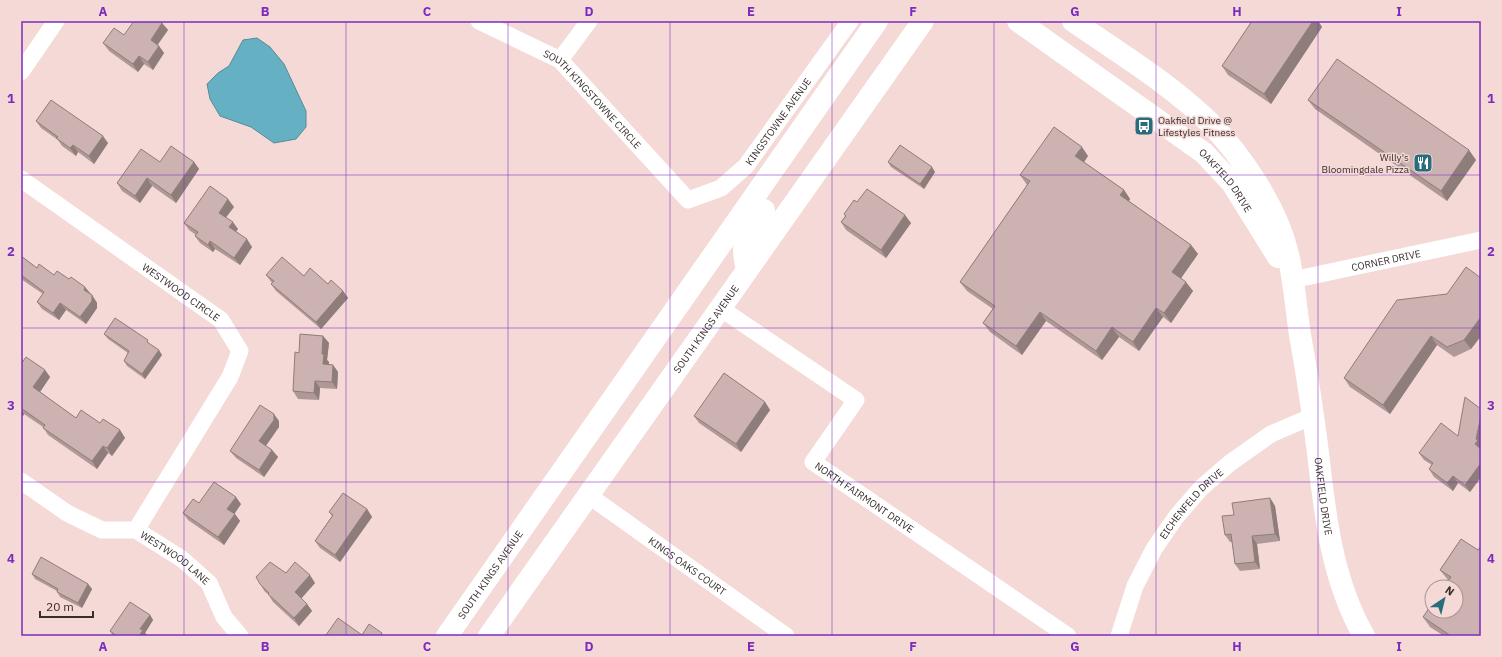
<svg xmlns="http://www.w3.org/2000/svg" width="1502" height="657" font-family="'IBM Plex Sans',sans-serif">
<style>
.water{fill:#65b1c3;stroke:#588a96}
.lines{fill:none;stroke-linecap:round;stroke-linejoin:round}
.minor{stroke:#fff;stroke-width:17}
.tertiary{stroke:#fff;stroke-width:22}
.secondary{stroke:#fff;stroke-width:22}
.wall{fill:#af9997}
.shaded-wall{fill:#8f7d7b}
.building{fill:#ccb2b0;stroke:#8f7d7b}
.grid{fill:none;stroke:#7b2cbf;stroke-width:1;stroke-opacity:0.55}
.labels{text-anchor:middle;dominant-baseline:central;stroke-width:3;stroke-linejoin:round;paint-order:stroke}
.street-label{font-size:10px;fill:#382e2d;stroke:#f4d9d6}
.poi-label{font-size:10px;fill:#382e2d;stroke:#f4d9d6;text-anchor:start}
.neatline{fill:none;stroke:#7b2cbf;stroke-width:1.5}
.grid-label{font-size:13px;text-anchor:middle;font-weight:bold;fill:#7b2cbf}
</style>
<rect width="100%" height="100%" fill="#f4d9d6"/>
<polygon class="water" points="257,38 270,47 284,64 306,111 306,127 296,139 274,143 251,127 220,116 210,99 207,84 218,73 229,66 243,40"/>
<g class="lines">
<g class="minor">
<path id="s1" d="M479,21L560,60L688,200L721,188L746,166L850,21"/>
<polyline points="560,60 589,21"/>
<polyline points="21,72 56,21"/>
<path id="s2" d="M21,179L221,320L240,351L230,377L136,530"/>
<path id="s3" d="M1292,280L1481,240"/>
<path id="s4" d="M720,308L856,400L813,462L1068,636"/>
<path id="s5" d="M21,481L67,513L102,530H136L182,559L209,583L224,617L240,636"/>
<path id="s6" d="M588,495L786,636"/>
<path id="s7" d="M1119,636L1135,586L1154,549L1176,517L1201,488L1230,463L1271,434L1313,416"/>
</g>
<g class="tertiary">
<path id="s8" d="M1018,21L1204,153L1232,183L1278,257"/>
<path id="s9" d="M1073,21C1119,53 1169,83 1209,122C1242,156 1277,207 1288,254C1294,280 1296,308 1300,335C1307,374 1313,413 1318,453C1325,516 1332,580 1364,636"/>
</g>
<g class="secondary">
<path d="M747,269C739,239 747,233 764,210"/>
<path id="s10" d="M447,636L877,21"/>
<path id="s11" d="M489,636L923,21"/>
</g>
</g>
<g class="wall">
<polygon points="1252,21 1318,21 1322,27 1271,104 1228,75 1222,66"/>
<polygon points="162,23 168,30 158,44 159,46 164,53 153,70 144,64 138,72 109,51 103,43 124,35"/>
<polygon points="1308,100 1476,160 1447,201 1315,109"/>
<polygon points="36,121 108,143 94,164 78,152 76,156 62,146 58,140 41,128"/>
<polygon points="1088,156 1084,162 1124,190 1130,199 1129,201 1191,245 1198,254 1181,278 1193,291 1171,323 1163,317 1139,351 1119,337 1102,360 1046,321 1022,355 990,332 983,323 993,309 967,291 960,282 1027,185 1020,175"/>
<polygon points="160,162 194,162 199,169 176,203 152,186 140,203 122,191 117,183"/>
<polygon points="888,162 935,172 924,189 891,167"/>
<polygon points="857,202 911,223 886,258 846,230 841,222 845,216 844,214"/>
<polygon points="234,207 226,217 238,229 236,231 252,247 240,265 215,249 213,252 200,243 195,236 196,235 189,230 184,223"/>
<polygon points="21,256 37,268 54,275 92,295 97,303 97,308 86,324 66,310 59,320 42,309 37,302 43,294 21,279"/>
<polygon points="266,275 304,276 328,284 343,291 348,298 321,329 276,291 271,284 272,283"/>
<polygon points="1481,278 1481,336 1471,349 1454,357 1437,345 1390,414 1350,387 1344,378 1447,294"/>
<polygon points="104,334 151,345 162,355 145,379 127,366 124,361 128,353 108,339"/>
<polygon points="323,336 329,343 327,360 329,362 329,364 333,365 338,372 337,389 320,388 319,400 298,399 293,391 299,353"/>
<polygon points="21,364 45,370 50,377 40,392 76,418 100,423 120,430 125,438 112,456 108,453 97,469 48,435 43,427 24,414 23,416 21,415"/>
<polygon points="765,402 770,410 741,452 699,423 694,416"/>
<polygon points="1481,409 1481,477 1470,492 1458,483 1453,491 1434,477 1429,469 1432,465 1424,460 1419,453 1458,436"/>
<polygon points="279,421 279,427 266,446 272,450 278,457 264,477 236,458 230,451"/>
<polygon points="1270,498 1275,506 1280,541 1257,544 1260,569 1240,571 1235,564 1232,542 1230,542 1225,535 1234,515"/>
<polygon points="199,503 241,504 234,514 240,521 224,545 188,520 183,513"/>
<polygon points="367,509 372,517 340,562 320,548 315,541 332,516 329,512"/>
<polygon points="1461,539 1481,636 1444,636 1430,627 1423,617 1448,580 1440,570"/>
<polygon points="286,573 315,583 301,598 307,604 312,611 299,626 273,602 268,594 265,592 260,584"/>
<polygon points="32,574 88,584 92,589 82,608 60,597 57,591 35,579"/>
<polygon points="150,615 153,620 145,633 147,635 146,636 113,636 110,631"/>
</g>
<g class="shaded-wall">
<polygon points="1313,21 1318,21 1322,27 1271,104 1264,94"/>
<polygon points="162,23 168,30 156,47 151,40"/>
<polygon points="159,46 164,53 153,70 148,62"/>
<polygon points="139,56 144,64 138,72 133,64"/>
<polygon points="103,136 108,143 94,164 89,156"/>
<polygon points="73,145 78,152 76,156 70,148"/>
<polygon points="1082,147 1088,156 1082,165 1075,156"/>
<polygon points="1469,150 1476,160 1447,201 1441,191"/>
<polygon points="194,162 199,169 176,203 171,195"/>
<polygon points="932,167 935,172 924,189 920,184"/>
<polygon points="147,178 152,186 140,203 135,196"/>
<polygon points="1124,190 1130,199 1127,204 1120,195"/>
<polygon points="228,199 234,207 224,220 219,213"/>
<polygon points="905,215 911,223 886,258 881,250"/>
<polygon points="233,222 238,229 234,234 229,227"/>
<polygon points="247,239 252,247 240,265 234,258"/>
<polygon points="210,241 215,249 213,252 208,245"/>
<polygon points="1191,245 1198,254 1179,281 1172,272"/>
<polygon points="1186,282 1193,291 1171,323 1164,313"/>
<polygon points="85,287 91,294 84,290"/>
<polygon points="343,291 348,298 321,329 316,322"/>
<polygon points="92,295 97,303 97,308 86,324 80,317"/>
<polygon points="60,303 66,310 59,320 53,313"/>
<polygon points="1156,308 1163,317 1139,351 1133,342"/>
<polygon points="1040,312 1046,321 1022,355 1016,346"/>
<polygon points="1481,317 1481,336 1471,349 1464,340"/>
<polygon points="1112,327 1119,337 1102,360 1096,351"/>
<polygon points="323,336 329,343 327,360 329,362 328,371 323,364 322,354"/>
<polygon points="1431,336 1437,345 1390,414 1383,405"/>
<polygon points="159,350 162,355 145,379 142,374"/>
<polygon points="333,365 338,372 337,389 332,382"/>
<polygon points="45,370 50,377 38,395 33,387"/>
<polygon points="315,381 320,388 319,400 314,393"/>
<polygon points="765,402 770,410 741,452 736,444"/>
<polygon points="21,409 24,414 23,416 21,414"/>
<polygon points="274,414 279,421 279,427 264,448 259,441"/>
<polygon points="1481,416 1481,451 1475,444"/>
<polygon points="120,430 125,438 112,456 107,448"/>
<polygon points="103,446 108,453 97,469 92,461"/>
<polygon points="272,450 278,457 264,477 259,470"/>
<polygon points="1481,463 1481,477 1470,492 1465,485"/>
<polygon points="1453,476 1458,483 1453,491 1447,483"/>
<polygon points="236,497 241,504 233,516 227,509"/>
<polygon points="1270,498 1275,506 1280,541 1275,534"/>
<polygon points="367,509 372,517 340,562 335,555"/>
<polygon points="235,514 240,521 224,545 218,537"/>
<polygon points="1252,536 1257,544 1260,569 1255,562"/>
<polygon points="310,575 315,583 300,600 295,592"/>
<polygon points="88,584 92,589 82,608 78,603"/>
<polygon points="307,604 312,611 299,626 294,618"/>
<polygon points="150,615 153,620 145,633 147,635 146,636 139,636 140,629"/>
</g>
<g class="building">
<polygon points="134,21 160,21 162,23 151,40 159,46 148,62 139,56 133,64 103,43 114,28 124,35"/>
<polygon points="1252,21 1313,21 1264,94 1222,66"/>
<polygon points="1337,59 1469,150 1441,191 1308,100"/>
<polygon points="51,100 103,136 89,156 73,145 70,148 56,138 58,137 36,121"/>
<polygon points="1054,127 1082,147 1075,156 1124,190 1120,195 1191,245 1172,272 1186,282 1164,313 1156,308 1133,342 1112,327 1096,351 1040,312 1016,346 983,323 995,306 960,282 1030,181 1020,175"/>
<polygon points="900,145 932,167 920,184 888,162"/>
<polygon points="171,146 194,162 171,195 147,178 135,196 117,183 141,149 160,162"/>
<polygon points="210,186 228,199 219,213 233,222 229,227 247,239 234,258 210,241 208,245 195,236 198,232 184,223"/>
<polygon points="867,189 905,215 881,250 841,222 846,216 844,214 854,200 857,202"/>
<polygon points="21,256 37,268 39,264 54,275 57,271 69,279 71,277 85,287 84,290 92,295 92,301 80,317 60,303 53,313 37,302 44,292 21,275"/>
<polygon points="282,257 304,276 310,268 328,284 331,280 343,291 316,322 271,284 274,281 266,275"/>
<polygon points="1466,267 1481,278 1481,317 1464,340 1447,347 1431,336 1383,405 1344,378 1397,300 1447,294"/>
<polygon points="115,318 148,340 147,342 159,350 142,374 124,361 129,351 104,334"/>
<polygon points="300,334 323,336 322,354 324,354 323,364 333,365 332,382 315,381 314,393 293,391 295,352 299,353"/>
<polygon points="26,357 45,370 33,387 76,418 81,410 100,423 103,419 120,430 107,448 103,446 92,461 43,428 45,425 21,408 21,364"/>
<polygon points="724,373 765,402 736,444 694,416"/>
<polygon points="1465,397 1481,409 1481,416 1476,439 1478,440 1475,444 1481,449 1481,463 1465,485 1453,476 1447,483 1429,469 1433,463 1419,453 1441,423 1458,436"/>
<polygon points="260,405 274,414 274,420 259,441 272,450 259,470 230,451"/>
<polygon points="214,482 236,497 227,509 235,514 218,537 183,513 193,499 199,503"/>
<polygon points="343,493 367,509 335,555 315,541 333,515 329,512"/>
<polygon points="1270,498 1275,534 1252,536 1255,562 1235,564 1231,534 1225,535 1222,516 1234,515 1232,503"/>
<polygon points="1461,539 1478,550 1481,546 1481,636 1451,636 1423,617 1432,604 1432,611 1456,611 1456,587 1444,587 1451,577 1440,570"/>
<polygon points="41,557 88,584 78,603 57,592 58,589 32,574"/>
<polygon points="270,562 286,573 295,562 310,575 295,592 307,604 294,618 268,594 269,593 260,584 256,577"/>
<polygon points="130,602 150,615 140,629 143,630 139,636 117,636 110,631"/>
<polygon points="338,618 362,635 369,624 382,633 381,636 328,636 326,635"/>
</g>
<path class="grid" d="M184,21V636M346,21V636M508,21V636M670,21V636M832,21V636M994,21V636M1156,21V636M1318,21V636M21,175H1481M21,328H1481M21,482H1481"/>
<defs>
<g id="bus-square" transform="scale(1)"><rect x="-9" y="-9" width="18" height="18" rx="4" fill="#286d7c" stroke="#f4d9d6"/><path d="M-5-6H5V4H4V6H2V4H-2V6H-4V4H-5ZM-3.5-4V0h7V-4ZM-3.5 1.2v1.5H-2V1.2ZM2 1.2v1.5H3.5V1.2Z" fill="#fff"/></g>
<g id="restaurant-square" transform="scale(1)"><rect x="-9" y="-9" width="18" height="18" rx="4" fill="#286d7c" stroke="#f4d9d6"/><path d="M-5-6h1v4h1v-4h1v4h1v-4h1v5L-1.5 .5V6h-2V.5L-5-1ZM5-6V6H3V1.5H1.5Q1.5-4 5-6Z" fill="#fff"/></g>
</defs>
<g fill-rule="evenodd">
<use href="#bus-square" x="1144" y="126"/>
<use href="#restaurant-square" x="1423" y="163"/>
</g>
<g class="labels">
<g class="street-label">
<text stroke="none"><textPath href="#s1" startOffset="140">SOUTH KINGSTOWNE CIRCLE</textPath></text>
<text stroke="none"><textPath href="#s1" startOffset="403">KINGSTOWNE AVENUE</textPath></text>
<text stroke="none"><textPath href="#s8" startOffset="263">OAKFIELD DRIVE</textPath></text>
<text stroke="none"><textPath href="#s3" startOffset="96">CORNER DRIVE</textPath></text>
<text stroke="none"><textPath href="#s2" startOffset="196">WESTWOOD CIRCLE</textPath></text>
<text stroke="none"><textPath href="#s11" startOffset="376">SOUTH KINGS AVENUE</textPath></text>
<text stroke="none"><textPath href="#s9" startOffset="570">OAKFIELD DRIVE</textPath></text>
<text stroke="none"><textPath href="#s4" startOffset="302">NORTH FAIRMONT DRIVE</textPath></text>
<text stroke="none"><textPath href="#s7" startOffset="153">EICHENFELD DRIVE</textPath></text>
<text stroke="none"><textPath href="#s5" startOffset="177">WESTWOOD LANE</textPath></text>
<text stroke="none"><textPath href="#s6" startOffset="122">KINGS OAKS COURT</textPath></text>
<text stroke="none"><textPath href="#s10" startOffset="75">SOUTH KINGS AVENUE</textPath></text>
</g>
<g class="poi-label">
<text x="1158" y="120">Oakfield Drive @<tspan x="1158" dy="12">Lifestyles Fitness</tspan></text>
<text x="1409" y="157" text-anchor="end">Willy's<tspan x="1409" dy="12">Bloomingdale Pizza</tspan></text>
</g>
</g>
<rect width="1502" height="657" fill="none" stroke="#f4d9d6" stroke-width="44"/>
<g transform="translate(1444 599) rotate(35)"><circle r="19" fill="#f4d9d6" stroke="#a99592"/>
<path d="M0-3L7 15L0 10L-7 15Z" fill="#286d7c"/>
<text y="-6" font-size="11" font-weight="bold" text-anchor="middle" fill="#382e2d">N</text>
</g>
<path d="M40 611v6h53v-6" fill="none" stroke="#382e2d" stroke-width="2"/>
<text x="46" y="611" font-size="12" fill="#382e2d" stroke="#f4d9d6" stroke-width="3" paint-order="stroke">20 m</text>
<rect x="22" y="22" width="1458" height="613" class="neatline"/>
<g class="grid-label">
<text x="103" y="16">A</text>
<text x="265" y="16">B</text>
<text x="427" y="16">C</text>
<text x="589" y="16">D</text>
<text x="751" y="16">E</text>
<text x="913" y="16">F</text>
<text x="1075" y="16">G</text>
<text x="1237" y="16">H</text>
<text x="1399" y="16">I</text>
<text x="11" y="103">1</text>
<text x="1491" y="103">1</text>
<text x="11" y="256">2</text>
<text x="1491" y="256">2</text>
<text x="11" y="410">3</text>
<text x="1491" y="410">3</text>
<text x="11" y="563">4</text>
<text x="1491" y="563">4</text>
<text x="103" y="651">A</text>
<text x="265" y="651">B</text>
<text x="427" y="651">C</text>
<text x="589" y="651">D</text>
<text x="751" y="651">E</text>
<text x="913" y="651">F</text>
<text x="1075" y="651">G</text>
<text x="1237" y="651">H</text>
<text x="1399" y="651">I</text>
</g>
</svg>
